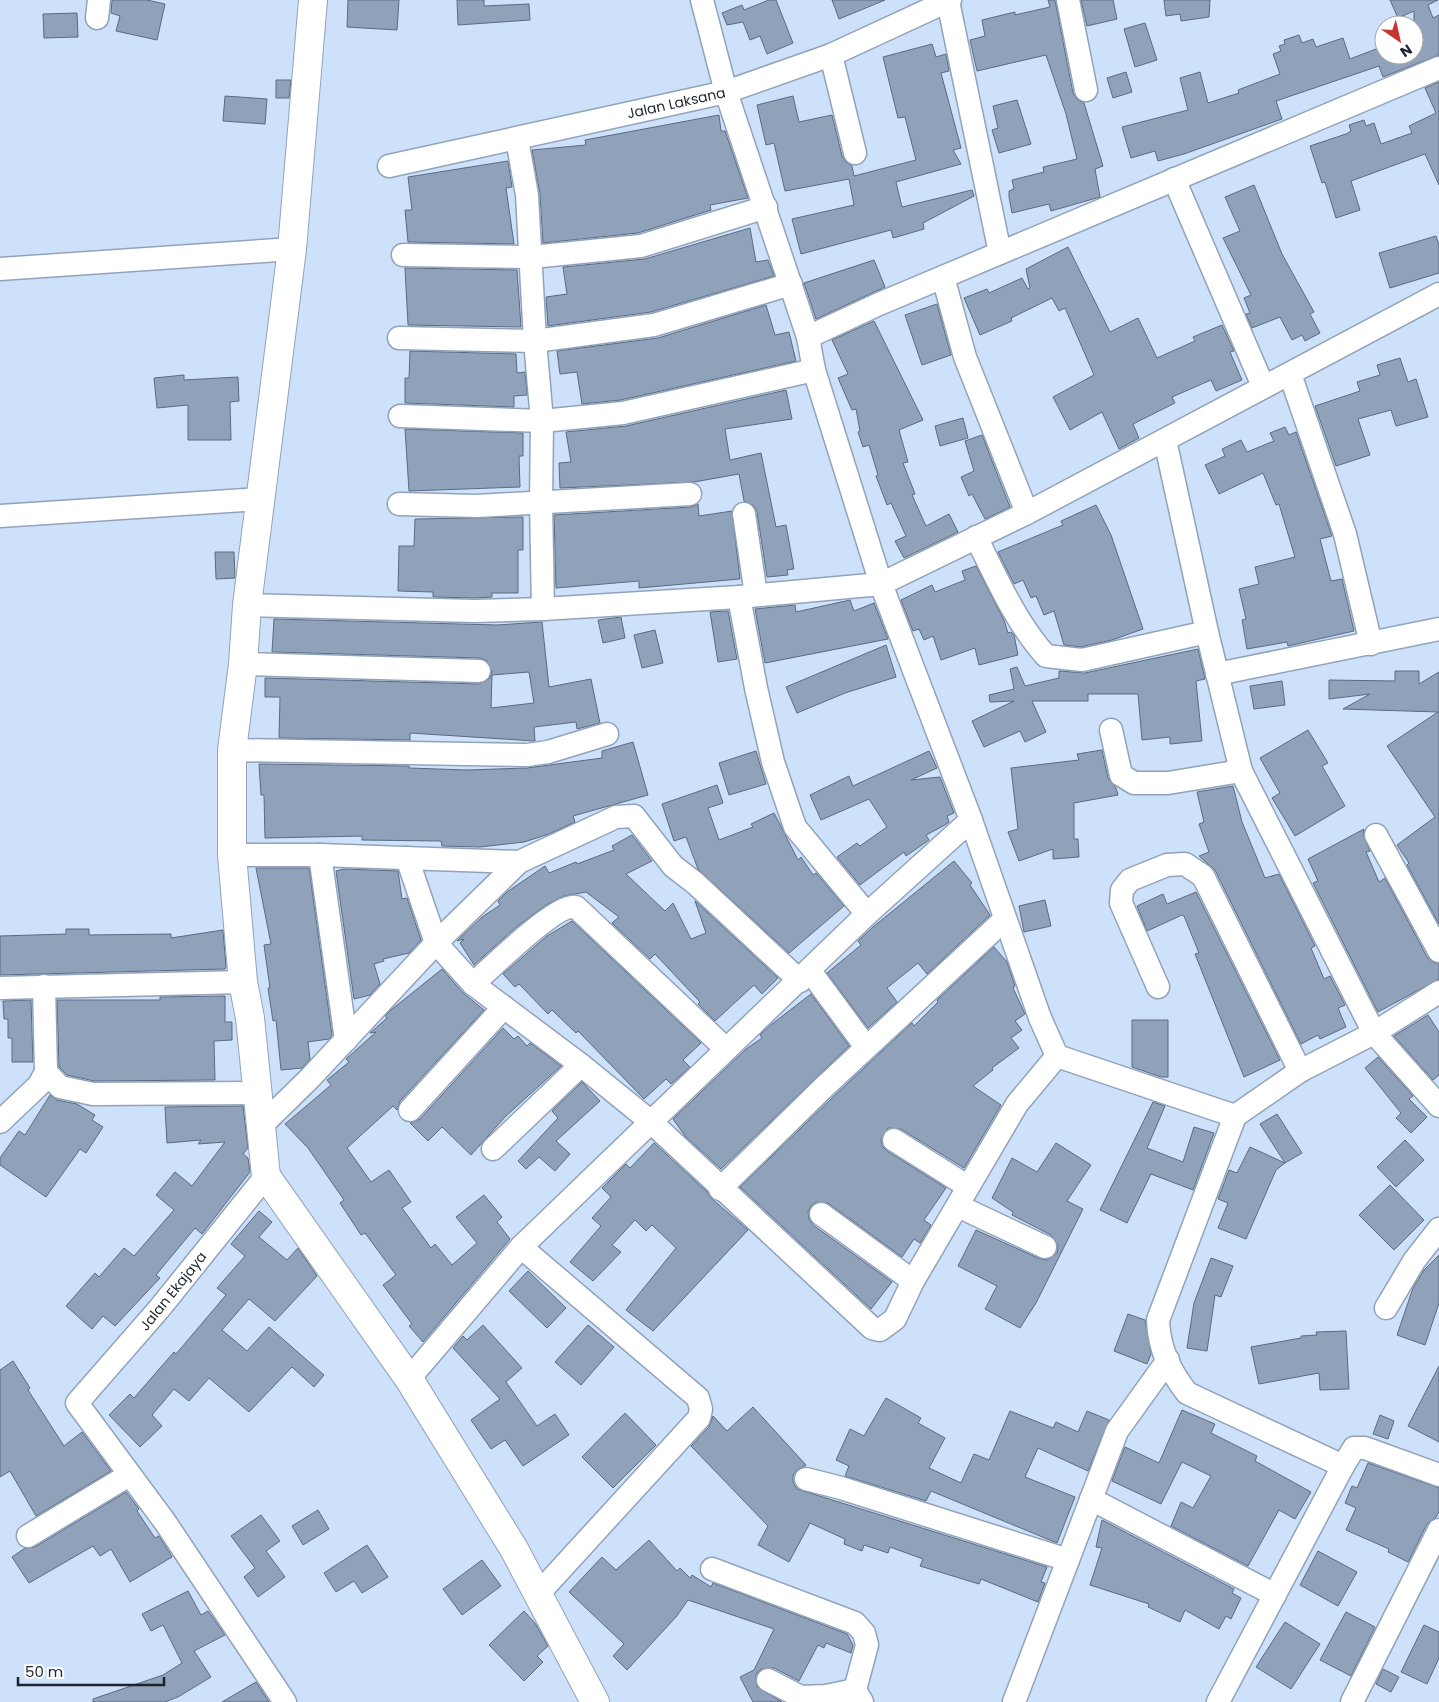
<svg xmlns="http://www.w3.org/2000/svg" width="1439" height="1702" font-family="Poppins,sans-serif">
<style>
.building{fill:#90a2ba;stroke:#5a6a81;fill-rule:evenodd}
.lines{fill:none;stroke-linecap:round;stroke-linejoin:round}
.minor-casing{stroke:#91a3bb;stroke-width:25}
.tertiary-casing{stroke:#91a3bb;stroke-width:30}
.minor{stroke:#fff;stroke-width:22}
.tertiary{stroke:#fff;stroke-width:28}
.labels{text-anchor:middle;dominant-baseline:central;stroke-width:5;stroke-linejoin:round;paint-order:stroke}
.street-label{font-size:14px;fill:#1d242e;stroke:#fff}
</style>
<rect width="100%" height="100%" fill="#cde1fa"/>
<g class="building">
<polygon points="112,0 147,0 165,4 157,40 116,31 120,16 111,13"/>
<polygon points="348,0 399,0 397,30 347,27"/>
<polygon points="457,0 484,0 484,6 529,4 530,20 458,25"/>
<polygon points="769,0 776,0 793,43 767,54 760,36 750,40 743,22 727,25 722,13 742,5 744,10"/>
<polygon points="832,0 885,0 839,19"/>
<polygon points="1048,0 1055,0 1073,93 1077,99 1084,103 1103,166 1095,169 1100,197 1051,211 1049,204 1012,213 1009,197 1009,191 1014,189 1012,180 1044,172 1043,167 1077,159 1066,114 1046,55 977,71 970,40 985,36 982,20 1015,12 1015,15 1050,7"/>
<polygon points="1081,0 1113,0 1117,19 1087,26"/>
<polygon points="1164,0 1210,0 1209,17 1181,21 1180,14 1166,16"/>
<polygon points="1390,0 1438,0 1428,5 1433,18 1439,15 1439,55 1383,77 1379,66 1276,101 1282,119 1184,154 1158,161 1155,151 1131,158 1122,127 1188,110 1180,78 1200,72 1208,103 1239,93 1238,90 1280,74 1273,54 1281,51 1279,46 1285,44 1284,40 1299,35 1302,43 1313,39 1316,47 1343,38 1350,59 1384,46 1384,55 1414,55 1414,11 1398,18"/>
<polygon points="77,13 78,37 44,38 43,14"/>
<polygon points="1145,23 1157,60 1135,67 1124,29"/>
<polygon points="932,44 936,57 946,54 949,71 941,73 961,148 953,150 961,164 896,182 902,207 972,190 974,196 923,223 924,229 893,238 891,230 801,254 792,219 854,205 849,179 785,191 774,143 766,145 757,105 793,96 799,122 832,115 842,156 846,162 852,166 854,176 916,160 905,117 898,118 883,57"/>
<polygon points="1126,72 1132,92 1113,98 1107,78"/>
<polygon points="276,80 291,80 289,98 276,98"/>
<polygon points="1439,82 1439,185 1425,154 1351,181 1360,210 1336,218 1325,182 1322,183 1310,146 1346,134 1351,131 1349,125 1364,120 1366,126 1374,123 1381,144 1412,133 1409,126 1436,113 1425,88"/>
<polygon points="225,96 267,99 265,124 223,121"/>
<polygon points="1017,100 1031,144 999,153 992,130 998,128 993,106"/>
<polygon points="719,115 721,131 725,131 748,198 710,205 711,210 638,233 543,243 540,194 532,150 586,145 585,140"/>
<polygon points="508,161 512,187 506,188 514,244 408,242 405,210 412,210 408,177"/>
<polygon points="1254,185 1282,254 1314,312 1310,314 1320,333 1305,341 1302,335 1292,340 1280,317 1252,328 1246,314 1250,313 1244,298 1251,295 1223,238 1240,231 1225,197"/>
<polygon points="750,228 756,262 768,260 774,276 651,312 548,326 546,297 567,294 563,267 645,259"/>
<polygon points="1436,236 1439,245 1439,273 1390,288 1379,253"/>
<polygon points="1068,247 1110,332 1138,318 1157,358 1195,341 1193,337 1222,325 1234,351 1230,352 1242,380 1216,391 1211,380 1172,397 1175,403 1133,424 1139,438 1119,449 1102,412 1070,430 1053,397 1094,375 1065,308 1059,311 1052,298 1011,318 1012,321 980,335 964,298 987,289 989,293 1022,278 1028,289 1030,288 1026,269"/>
<polygon points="874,260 885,287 816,319 804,283"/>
<polygon points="405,268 517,270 521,327 408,325"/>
<polygon points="937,304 951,355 922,365 905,315"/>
<polygon points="766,305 775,335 789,332 796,361 621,400 582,404 577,372 560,374 557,351 658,338"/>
<polygon points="874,321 923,420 899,430 908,462 903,463 915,494 912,495 926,526 949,514 958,532 904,558 895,541 906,536 891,503 887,505 876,476 878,475 869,445 863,447 858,432 860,431 856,409 852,410 838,378 848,374 832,340"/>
<polygon points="410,351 516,354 517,373 525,372 527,395 514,396 514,407 405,403 405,378 409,378"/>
<polygon points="1400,358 1408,382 1416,379 1428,417 1396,426 1391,410 1358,419 1370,455 1336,466 1315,406 1360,391 1357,382 1380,375 1377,365"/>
<polygon points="184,375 184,380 238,377 239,401 230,402 231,440 188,440 188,405 157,408 154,378"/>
<polygon points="786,390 792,419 725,429 730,460 761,453 776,527 786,525 794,569 787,570 788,575 767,577 757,512 754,506 744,501 739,474 694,482 560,488 559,463 571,462 566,432 626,426"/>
<polygon points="963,418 968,438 940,446 935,426"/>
<polygon points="1285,427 1289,435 1296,432 1332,536 1320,539 1331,581 1342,579 1354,631 1288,646 1287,642 1247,649 1242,620 1246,619 1239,589 1259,584 1255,567 1295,557 1279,504 1276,505 1263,473 1219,494 1205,465 1225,456 1222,449 1241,440 1247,452 1274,441 1270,433"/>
<polygon points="405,429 523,433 523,456 519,456 520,487 409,491"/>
<polygon points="982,435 1010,507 985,519 972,494 969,496 961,477 974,471 965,441"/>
<polygon points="698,504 699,516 732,511 740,579 639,588 639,581 556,588 554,515 691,507"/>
<polygon points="1096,505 1111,535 1143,629 1112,640 1081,647 1064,645 1054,611 1044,615 1036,596 1031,598 1023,580 1014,584 998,552 1063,525 1061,521"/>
<polygon points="523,517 523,550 518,550 518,593 492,593 492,597 475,598 433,597 433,592 398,591 399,546 414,546 415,519"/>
<polygon points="215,552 234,552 235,578 216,579"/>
<polygon points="976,566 1004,620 1008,633 1011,632 1014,635 1018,655 979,665 975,648 941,660 933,636 924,640 919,629 913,631 901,600 932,585 935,592 965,580 962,571"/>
<polygon points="850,600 854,611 874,603 888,639 765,663 755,609 795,605 796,612"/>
<polygon points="728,611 737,659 718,662 710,612"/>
<polygon points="621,617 625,638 603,643 598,620"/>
<path d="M274,619L497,625L542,622L549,687L591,679L600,723L577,729L576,722L534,727L535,741L410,733V740L279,738L280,697H265V678L479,684L490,678L492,671L486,660L479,658L272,652ZM529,672L534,703L491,708L492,675Z"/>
<polygon points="655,630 663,663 642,668 634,635"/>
<polygon points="886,645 896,677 845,693 797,713 786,687"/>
<polygon points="1198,649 1205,679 1196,681 1202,741 1170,744 1170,737 1142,740 1138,694 1088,694 1088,701 1032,701 1046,732 1025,742 1020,731 984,747 972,721 1014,701 990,702 989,695 1014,689 1010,669 1017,667 1025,686 1059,678 1059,671 1085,673"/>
<polygon points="1395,671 1419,671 1419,684 1439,672 1439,924 1407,865 1409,863 1397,845 1435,817 1387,746 1438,712 1343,709 1370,694 1329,699 1329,680 1395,681"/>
<polygon points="1282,681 1285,705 1254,709 1250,686"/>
<polygon points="1308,730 1328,763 1322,766 1345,806 1295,836 1272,798 1280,793 1260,758"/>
<polygon points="633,742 648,795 573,816 575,822 549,834 524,842 480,847 442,846 441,841 362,840 362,836 265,838 264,795 261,795 259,764 409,766 409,768 467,770 527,768 602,758 602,751"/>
<polygon points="1102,750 1108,778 1116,788 1118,795 1074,803 1074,839 1078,839 1079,857 1053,859 1053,849 1019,861 1008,832 1018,829 1011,768 1079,760 1077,754"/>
<polygon points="756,751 766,784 729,795 719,763"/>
<polygon points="929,751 937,768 911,780 940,777 954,813 947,816 949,822 945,825 926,835 929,840 906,856 904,852 860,885 837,857 857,843 860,846 887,827 869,799 821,820 810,795 849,776 853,786"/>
<polygon points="717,785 723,803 708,808 719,840 753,827 751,824 774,813 798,860 801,857 813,875 816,873 844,906 789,953 698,869 686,837 674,841 662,804"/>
<polygon points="1233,786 1242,822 1265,878 1279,874 1315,946 1311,948 1324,979 1330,976 1345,1005 1338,1008 1346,1027 1320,1039 1318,1035 1301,1044 1215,870 1199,856 1209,852 1199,824 1204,822 1197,792"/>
<polygon points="1364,829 1363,835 1370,851 1366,852 1379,882 1385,878 1427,957 1433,962 1439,964 1439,979 1378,1012 1313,883 1318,881 1308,859"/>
<polygon points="632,835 652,861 626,874 665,911 673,903 691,939 706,933 695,901 778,978 762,994 754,985 715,1021 698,1004 700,1002 655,954 650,959 612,923 619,917 586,892 564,896 546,905 515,928 474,965 460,943 464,939 457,941 482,917 500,905 498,901 507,892 545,866 549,873 576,862 577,864 614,850 612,846"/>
<polygon points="954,861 972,883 970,885 990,915 927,974 918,963 887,988 897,1002 868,1028 827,973 861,945 858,941 873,927"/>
<polygon points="256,868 309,868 332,1035 329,1039 308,1042 310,1059 302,1068 281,1070 276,1020 273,1021 268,988 270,988 264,945 271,944"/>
<polygon points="344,869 398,871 402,899 407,898 421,940 409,953 383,959 384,961 374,964 380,984 370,995 354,999 336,871"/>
<polygon points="1196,892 1280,1060 1244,1077 1195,954 1199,953 1184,916 1182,915 1147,931 1137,906 1163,894 1167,904"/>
<polygon points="1045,900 1051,926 1024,932 1019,906"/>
<polygon points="572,921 701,1043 683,1060 690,1067 671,1084 666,1079 644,1099 578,1031 576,1033 552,1010 548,1014 519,984 515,987 503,974 547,936"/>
<polygon points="66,929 89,929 89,935 171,934 171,938 223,930 226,967 225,969 0,975 0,936 66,934"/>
<polygon points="994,947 1007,962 1015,986 1013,988 1025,1014 1015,1021 1022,1030 1011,1038 1019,1048 992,1068 993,1070 973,1086 1001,1105 964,1168 901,1129 888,1128 881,1139 882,1146 887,1151 946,1188 924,1220 931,1225 920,1243 914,1239 902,1257 828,1203 816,1202 811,1206 808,1212 809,1219 813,1225 892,1282 871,1309 740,1187 832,1098 912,1023 914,1026 938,1002 937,1000"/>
<polygon points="442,969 463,993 484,1010 400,1101 397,1110 393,1106 347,1148 371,1182 389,1170 411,1202 402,1208 431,1248 435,1244 452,1265 477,1243 456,1217 484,1195 502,1217 497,1222 510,1239 423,1342 409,1326 412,1324 383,1285 396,1275 365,1233 361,1235 340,1203 344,1200 308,1148 285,1124 331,1085 327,1080 349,1062 346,1059 376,1032 370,1033 387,1018 385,1016 391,1010"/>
<polygon points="811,994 849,1046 721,1169 685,1136 673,1119 746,1049 762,1038 760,1035 772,1024"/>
<polygon points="225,996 225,1022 232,1022 232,1040 214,1041 215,1080 94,1081 67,1075 59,1067 57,1000 160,1000 160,997"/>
<polygon points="31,1000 33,1062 12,1062 12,1038 8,1038 8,1019 4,1019 3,1001"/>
<polygon points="1428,1015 1439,1032 1439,1075 1433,1080 1394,1036"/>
<polygon points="1132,1020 1168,1020 1168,1077 1161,1077 1132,1067"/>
<polygon points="503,1028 514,1039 518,1036 527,1046 530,1043 561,1066 505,1117 471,1155 442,1127 428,1141 410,1123 420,1119"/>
<polygon points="1378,1057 1413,1096 1409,1099 1427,1117 1411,1133 1396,1118 1401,1113 1365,1068"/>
<polygon points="582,1082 600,1101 556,1141 570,1154 555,1171 539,1157 526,1169 518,1161 558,1118 552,1111"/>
<polygon points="50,1095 57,1100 77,1104 95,1115 92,1120 103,1127 86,1153 80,1149 46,1197 0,1165 0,1158 19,1131 25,1135"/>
<polygon points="1153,1102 1165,1106 1147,1148 1183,1162 1194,1127 1214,1133 1193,1190 1151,1174 1127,1223 1100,1210"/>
<polygon points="243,1106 248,1148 243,1154 248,1158 250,1172 202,1234 195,1228 156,1275 160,1278 115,1326 103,1316 92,1329 66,1306 95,1273 99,1277 124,1248 134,1256 174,1210 156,1195 175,1172 192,1186 225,1142 198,1144 201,1140 167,1143 165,1107"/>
<polygon points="1277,1114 1302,1153 1285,1163 1260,1124"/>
<polygon points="1405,1140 1424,1160 1396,1187 1377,1167"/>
<polygon points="654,1143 707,1192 711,1198 748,1230 653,1331 626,1310 676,1248 652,1225 646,1231 635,1220 612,1245 621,1252 593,1281 570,1262 601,1226 592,1218 611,1197 602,1188 626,1164 630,1168"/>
<polygon points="1056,1143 1091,1165 1067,1201 1083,1209 1036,1303 1020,1328 985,1309 997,1286 958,1266 976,1230 1040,1259 1047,1260 1057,1253 1058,1245 1051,1235 1012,1215 1013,1212 992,1198 1012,1158 1037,1172"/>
<polygon points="1250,1147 1285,1163 1276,1170 1246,1239 1218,1228 1228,1203 1218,1199 1229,1170 1237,1173"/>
<polygon points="1390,1185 1424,1220 1394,1250 1359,1215"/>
<polygon points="259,1211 272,1222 259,1237 287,1260 298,1248 317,1276 275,1321 249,1299 222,1330 247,1351 269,1327 324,1375 314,1387 292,1367 249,1412 209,1378 189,1401 174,1389 152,1415 162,1426 140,1447 109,1415 130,1394 134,1398 174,1352 176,1354 226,1295 217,1288 245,1256 231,1244"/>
<polygon points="1439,1255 1439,1303 1425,1345 1397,1335 1413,1288 1424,1270"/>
<polygon points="1211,1258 1233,1266 1221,1297 1215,1295 1207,1351 1187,1348 1194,1303"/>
<polygon points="528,1271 566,1308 547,1328 509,1291"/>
<polygon points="1128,1314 1145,1320 1151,1354 1147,1364 1114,1351"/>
<polygon points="483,1325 522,1368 506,1382 537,1426 555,1414 569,1435 523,1466 505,1440 491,1449 471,1420 500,1399 453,1348 463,1336 467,1340"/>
<polygon points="588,1325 614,1347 581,1385 555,1362"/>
<polygon points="1346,1331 1349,1389 1320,1390 1319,1373 1259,1384 1251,1347 1301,1338 1301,1336 1317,1335 1316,1332"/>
<polygon points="13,1361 30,1388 28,1390 64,1446 82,1432 111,1471 36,1516 10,1471 0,1477 0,1370"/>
<polygon points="1439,1366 1439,1442 1408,1426"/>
<polygon points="886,1398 921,1418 918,1423 945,1438 929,1468 961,1483 974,1454 989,1460 1010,1411 1053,1428 1056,1422 1078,1432 1087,1411 1109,1420 1088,1471 1038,1448 1025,1477 1075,1497 1057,1543 931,1491 926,1501 845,1476 849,1466 836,1460 850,1429 864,1436"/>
<polygon points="753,1407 806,1465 797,1470 793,1475 793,1482 797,1489 1047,1567 1041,1582 1045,1583 1038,1602 981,1579 979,1584 920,1566 923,1559 890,1547 888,1553 864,1545 862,1551 844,1544 845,1539 810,1523 789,1562 758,1545 768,1526 691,1446 709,1427 713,1416 727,1431"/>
<polygon points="1182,1410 1215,1424 1211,1433 1257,1456 1255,1461 1311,1492 1295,1519 1279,1510 1248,1566 1171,1526 1181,1502 1193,1508 1211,1476 1182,1462 1161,1504 1112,1481 1125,1447 1159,1463"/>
<polygon points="625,1413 656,1445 613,1488 582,1457"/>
<polygon points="1380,1415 1394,1421 1388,1439 1373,1434"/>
<polygon points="1368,1463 1439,1488 1439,1512 1436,1517 1427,1524 1408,1562 1388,1552 1389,1549 1346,1530 1356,1508 1345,1503 1352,1486 1357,1488"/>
<polygon points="126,1492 139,1509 137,1511 155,1538 159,1536 172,1557 130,1582 111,1549 100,1556 93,1546 29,1583 12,1557 25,1548 35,1547"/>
<polygon points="318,1510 329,1529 303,1545 292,1526"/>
<polygon points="261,1515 280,1541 266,1551 285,1577 258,1597 244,1577 255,1568 231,1536"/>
<polygon points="1102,1520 1234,1589 1232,1593 1241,1598 1231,1619 1226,1616 1219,1629 1185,1610 1180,1622 1148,1607 1149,1604 1090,1585 1102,1548 1096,1547"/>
<polygon points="649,1540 677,1571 680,1568 690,1578 692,1575 711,1587 713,1583 847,1634 853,1645 851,1653 826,1643 824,1648 818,1645 799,1681 774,1668 761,1669 756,1674 757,1687 782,1702 753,1702 740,1677 754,1670 774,1629 688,1600 676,1617 627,1670 613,1656 624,1644 569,1592 602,1557 616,1570"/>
<polygon points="367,1545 388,1577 362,1593 354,1581 336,1592 324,1573"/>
<polygon points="1318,1551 1357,1572 1338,1606 1300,1585"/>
<polygon points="482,1560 501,1586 462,1615 443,1589"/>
<polygon points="188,1591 201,1615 208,1611 225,1635 194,1651 211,1677 178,1697 165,1702 93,1702 93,1699 163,1675 182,1663 163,1625 151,1631 142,1614"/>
<polygon points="524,1611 535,1623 548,1646 537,1656 543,1662 524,1681 489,1645"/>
<polygon points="1346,1612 1375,1627 1351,1676 1320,1660"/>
<polygon points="1285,1622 1320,1644 1291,1689 1256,1667"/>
<polygon points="1424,1625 1439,1632 1439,1658 1427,1684 1401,1672"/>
<polygon points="1383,1669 1399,1677 1391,1692 1376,1684"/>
<polygon points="256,1682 269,1702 222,1702"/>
</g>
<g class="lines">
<g class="minor-casing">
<g id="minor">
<polyline points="702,0 726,92 808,337 814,370 881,584 971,820 1040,1018 1057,1056 1235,1116"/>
<polyline points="1068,0 1086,90"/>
<polyline points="948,1 1000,253"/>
<polyline points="97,18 99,0"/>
<polyline points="831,55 855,153"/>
<polyline points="517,139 527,195 535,341 542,421 541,503 543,609"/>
<path id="s1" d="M389,166L726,92L831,55L950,0"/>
<polyline points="1174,179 1263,386"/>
<polyline points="403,255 532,257 641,246 766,207"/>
<polyline points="0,269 292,249"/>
<polyline points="943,277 965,357 1027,513"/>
<polyline points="808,337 879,304 1439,68"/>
<polyline points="399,338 535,341 654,325 791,284"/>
<polyline points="1290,374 1345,534 1371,644"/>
<polyline points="400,416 542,421 623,413 814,370"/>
<polyline points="1165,440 1207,632 1241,771 1374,1033 1439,1106"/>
<polyline points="399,504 477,506 690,494"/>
<polyline points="744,514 756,595"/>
<polyline points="0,516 260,499"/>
<path d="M976,537C996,577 1016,623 1046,656L1082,660L1207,632"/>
<polyline points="739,597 756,688 773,762 795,827 867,914"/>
<polyline points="247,605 475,611 543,609 739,597 881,584 1027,513 1439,294"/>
<polyline points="243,664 479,671"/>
<polyline points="1217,674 1439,629"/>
<polyline points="1111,730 1121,775 1134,783 1168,783 1241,771"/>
<polyline points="232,750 527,755 548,752 607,734"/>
<polyline points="1376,835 1439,951"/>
<polyline points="232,855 320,855 519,862"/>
<polyline points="320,855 346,1040"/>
<polyline points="407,858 436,943 473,984 581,1065 650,1121 872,1328 880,1330 895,1319 913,1281 1017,1104 1057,1056"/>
<polyline points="810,971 866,1047"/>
<path d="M473,984C490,969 556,903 576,907L726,1049"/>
<polyline points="44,986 46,1072"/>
<polyline points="1158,987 1121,903 1122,890 1130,880 1167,865 1185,864 1203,876 1300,1071"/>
<polyline points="0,988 243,982"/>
<polyline points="410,1110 504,1007"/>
<polyline points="0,1122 39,1085 46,1072 60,1087 93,1094 258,1093"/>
<polyline points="259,1128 310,1078 436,943 519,862 616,817 634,816 673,866 695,883 800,981"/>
<polyline points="894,1140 967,1186"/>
<polyline points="493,1149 581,1065"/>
<polyline points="266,1176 159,1309 77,1403 165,1522 285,1702"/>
<polyline points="720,1189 823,1088 1004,920"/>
<polyline points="958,1206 1045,1247"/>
<polyline points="821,1214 913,1281"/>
<polyline points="521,1247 698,1398 701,1409 699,1418 539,1593"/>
<polyline points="1386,1308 1414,1261 1439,1229"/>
<polyline points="409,1379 521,1247 867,914 971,820"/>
<polyline points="1343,1466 1354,1448 1365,1448 1439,1475"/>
<polyline points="806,1479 841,1488 1068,1560"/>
<polyline points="1091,1499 1275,1595"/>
<polyline points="28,1536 129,1475"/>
<polyline points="712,1569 855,1623 864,1633 867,1645 855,1690"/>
<polyline points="768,1680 801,1697 826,1696 855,1690 862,1702"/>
<polyline points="1014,1702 1117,1431 1168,1360"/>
<path d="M1218,1702L1343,1466L1187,1393C1170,1371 1159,1349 1158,1320L1235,1116L1300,1071L1374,1033L1439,992"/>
<polyline points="1352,1702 1439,1530"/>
</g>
</g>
<g class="tertiary-casing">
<polyline id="tertiary" points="313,0 292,249 247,605 243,664 232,750 232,855 243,982 250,1018 266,1176 409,1379 514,1549 595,1702"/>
</g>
<use href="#minor" class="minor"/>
<use href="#tertiary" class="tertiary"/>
</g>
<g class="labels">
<g class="street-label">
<text stroke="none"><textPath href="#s1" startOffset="294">Jalan Laksana</textPath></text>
<text transform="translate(173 1291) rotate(-51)">Jalan Ekajaya</text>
</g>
</g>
<g transform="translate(1399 40) rotate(146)"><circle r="24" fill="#ffffff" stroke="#a5a7ab"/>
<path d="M0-4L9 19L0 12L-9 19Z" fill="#c43634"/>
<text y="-8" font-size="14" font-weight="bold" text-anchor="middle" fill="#1d242e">N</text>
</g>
<path d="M18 1677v8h146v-8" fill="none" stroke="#1d242e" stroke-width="2.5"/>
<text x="25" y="1677" font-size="15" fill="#1d242e" stroke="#ffffff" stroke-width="4" paint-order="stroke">50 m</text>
</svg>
